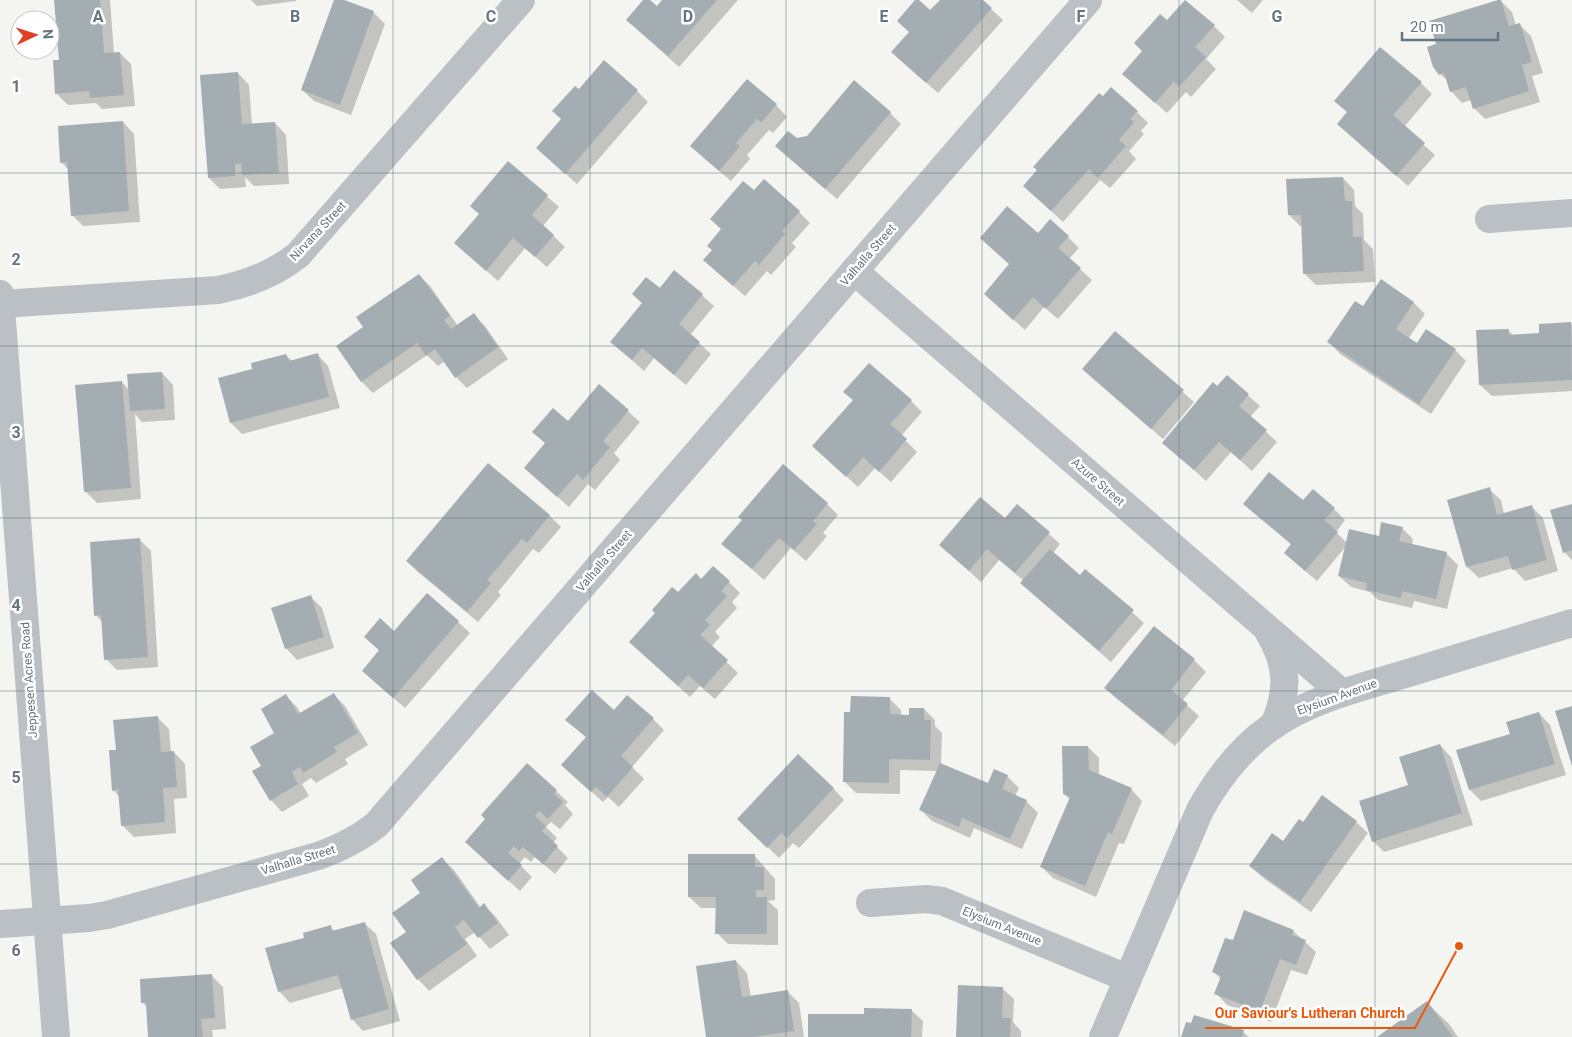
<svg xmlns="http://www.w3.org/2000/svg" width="1572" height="1037" font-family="Roboto,sans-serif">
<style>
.shadow{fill:#0003}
.building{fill:#a4aeb2}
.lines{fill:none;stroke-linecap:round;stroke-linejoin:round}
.minor{stroke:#bac0c3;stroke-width:28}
.grid{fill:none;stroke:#647781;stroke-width:1;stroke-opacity:0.55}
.labels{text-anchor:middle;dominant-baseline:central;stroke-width:5;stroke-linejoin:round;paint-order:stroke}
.street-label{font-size:12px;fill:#647781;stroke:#fff}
.grid-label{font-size:16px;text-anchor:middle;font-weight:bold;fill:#647781;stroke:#fff;stroke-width:5;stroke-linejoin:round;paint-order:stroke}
.leader{fill:none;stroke:#e8590c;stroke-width:2}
.callout-dot{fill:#e8590c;stroke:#fff;stroke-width:2}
.callout-label{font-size:14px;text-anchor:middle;font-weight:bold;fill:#e8590c;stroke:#fff;stroke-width:5;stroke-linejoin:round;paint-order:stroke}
</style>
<rect width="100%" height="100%" fill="#f4f4f0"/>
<g class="shadow">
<polygon points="55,0 110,0 114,53 120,53 131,64 135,106 102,109 96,103 68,105 57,94 60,61"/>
<polygon points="251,0 296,0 296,1 257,6"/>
<polygon points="335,0 340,0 373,12 385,24 351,115 314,101 302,90"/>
<polygon points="645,0 648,0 657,8 664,0 738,0 679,67 639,31"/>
<polygon points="941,0 981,0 1003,20 938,93 904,63 931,12"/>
<polygon points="1237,0 1263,0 1252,13"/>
<polygon points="1501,1 1512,12 1516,26 1520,25 1531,36 1543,73 1532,76 1540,102 1485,119 1474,108 1471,100 1462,103 1451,91 1448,81 1440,74 1438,44"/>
<polygon points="1167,22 1214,26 1225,37 1206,59 1216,69 1191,97 1186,92 1167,113 1135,85"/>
<polygon points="238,73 249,85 252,125 275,123 286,135 289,184 254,186 245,177 246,187 220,189 209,178"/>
<polygon points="1421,83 1432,94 1404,127 1435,155 1408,186 1339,124"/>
<polygon points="579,91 637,91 648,102 577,184 537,148 562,120"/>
<polygon points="776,105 787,117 773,133 769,130 747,155 750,159 731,181 703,157"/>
<polygon points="1137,112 1148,123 1141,131 1144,134 1129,151 1136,159 1110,188 1100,180 1063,222 1036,197"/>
<polygon points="890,113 901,124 837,199 788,157 796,140"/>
<polygon points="123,122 134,134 140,222 83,226 72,215 69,170 61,162"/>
<polygon points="508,162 559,207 543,226 565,247 547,267 525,248 498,281 455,243 480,214"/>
<polygon points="1343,178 1354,190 1355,206 1363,214 1364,240 1373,249 1375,282 1316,285 1305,274 1303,226 1300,226 1289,215"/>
<polygon points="754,192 799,212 810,223 792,243 796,247 771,275 767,271 745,296 716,271"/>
<polygon points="1038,235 1068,237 1079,248 1069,259 1092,280 1058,319 1044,307 1025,330 985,294 1010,265 981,238"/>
<polygon points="675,271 714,306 690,335 711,354 686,385 654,358 644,371 611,341"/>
<polygon points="419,275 430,286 458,326 474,315 485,326 508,359 467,388 456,377 445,361 438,366 427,355 373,393 362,382 338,346 365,327"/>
<polygon points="1381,281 1414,303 1425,314 1408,339 1418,345 1455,350 1466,361 1431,414 1340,354 1329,342 1363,308"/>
<polygon points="1571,323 1572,325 1572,391 1492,396 1480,385 1508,330 1514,336 1540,335"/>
<polygon points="1115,332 1194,402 1163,439 1083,369"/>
<polygon points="317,354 328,366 340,408 242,434 231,423 254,370 286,355 292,361"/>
<polygon points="162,373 173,385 175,420 142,422 135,414 141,499 97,503 85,491 122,382 129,390"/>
<polygon points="1227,377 1260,406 1250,417 1277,442 1252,471 1231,452 1206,481 1164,443"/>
<polygon points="599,386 640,422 614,453 620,460 595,490 588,484 569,507 525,468 546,444 568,423"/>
<polygon points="845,392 911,401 922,412 901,436 917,452 891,482 875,468 858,487 813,446 854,401"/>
<polygon points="488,464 550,516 561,527 539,553 533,549 498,592 501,595 478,622 418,572 407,561"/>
<polygon points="1489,489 1501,500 1504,514 1531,506 1543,518 1558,571 1525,581 1513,568 1479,578 1467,567 1448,500"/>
<polygon points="1303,502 1334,509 1345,520 1336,532 1347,543 1380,538 1402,528 1413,539 1412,545 1446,553 1458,565 1447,609 1414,601 1412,608 1378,600 1370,592 1351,587 1339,576 1347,545 1317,581 1297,564 1292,545 1245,504"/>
<polygon points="827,504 838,515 823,533 827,536 806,561 791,548 764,580 723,544"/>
<polygon points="1017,505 1060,544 1053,553 1080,577 1085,570 1144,623 1111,662 1033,594 1022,583 1024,581 999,560 981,582 952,556 1005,520"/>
<polygon points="1572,505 1572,560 1564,552"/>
<polygon points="140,540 151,551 158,667 117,670 106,659 103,623 96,615"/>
<polygon points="701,581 729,582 740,593 732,602 737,608 715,632 720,637 711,647 738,673 715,699 700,686 690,697 642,653 678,594"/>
<polygon points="311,597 322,608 334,648 297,660 286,648"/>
<polygon points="458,622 470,633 405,708 375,682 380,651 365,637"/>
<polygon points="1154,628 1194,660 1206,672 1182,701 1199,716 1175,746 1117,699 1106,688"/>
<polygon points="334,695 345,706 368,745 345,759 348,764 316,783 311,778 302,784 309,796 282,812 271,800 262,766 276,733 286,696 297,707 301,714"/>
<polygon points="889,698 901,710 901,716 910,716 924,709 935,720 935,726 942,733 941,765 988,785 1007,776 1019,788 1015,796 1026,801 1038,813 1022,849 974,828 970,838 932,821 921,810 938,771 900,770 900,794 856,793 845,782 851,713"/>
<polygon points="614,712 653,719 664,730 632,767 644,779 619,807 608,797 603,802 574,776 587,738 567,720"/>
<polygon points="1539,713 1550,725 1566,775 1481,801 1470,790 1512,735"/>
<polygon points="158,718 169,729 171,752 174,752 185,764 187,798 174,799 176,833 134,837 122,825 120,797 113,790 117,751"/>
<polygon points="1440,745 1451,757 1473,825 1384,852 1373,841 1410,786"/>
<polygon points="1088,747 1099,758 1099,776 1131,789 1142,801 1124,844 1119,843 1096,897 1053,878 1042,867 1070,800 1064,793"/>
<polygon points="527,765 568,802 565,805 573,814 560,829 551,822 546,827 557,838 553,843 568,858 555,874 535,857 531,862 525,857 519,864 532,877 520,891 478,853 487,819"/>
<polygon points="833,788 844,800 799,848 793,843 779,858 750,830"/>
<polygon points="1356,822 1368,833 1311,912 1262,877 1250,866 1283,843"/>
<polygon points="754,855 775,879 775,900 768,901 778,910 778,945 728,944 717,933 717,908 701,908 689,897"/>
<polygon points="442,859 454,870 481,908 484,905 495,916 509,935 490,949 475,932 465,939 477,956 429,991 418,979 392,943 408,932 422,893"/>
<polygon points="364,923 376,934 400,1021 363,1031 352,1019 343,988 290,1003 279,991 306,938 330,927 335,931"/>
<polygon points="1293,931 1316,952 1307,975 1291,970 1271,1022 1227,1005 1216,993 1221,979 1214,972 1233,942"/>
<polygon points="736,961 747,973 751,997 788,992 799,1003 804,1037 707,1037"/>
<polygon points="211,975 223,987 226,1029 212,1030 213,1037 149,1037 147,1007 143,1003"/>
<polygon points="1002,988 1014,999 1013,1022 1021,1031 1021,1037 958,1037"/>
<polygon points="1427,1003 1449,1024 1458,1037 1380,1037"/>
<polygon points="911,1010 923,1021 922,1037 809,1037 865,1016"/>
<polygon points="1243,1032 1249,1037 1182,1037"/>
</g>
<g class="building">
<polygon points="54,0 100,0 104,53 120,52 124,95 90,98 89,91 55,94 53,60 59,60"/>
<polygon points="334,0 344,0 374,11 340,105 301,90"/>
<polygon points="643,0 650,0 657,6 662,0 717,0 668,56 626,20"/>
<polygon points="915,0 919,0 930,10 940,0 983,0 992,8 926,83 891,52 909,32 897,21"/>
<polygon points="1185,0 1215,25 1195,47 1206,57 1179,87 1174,81 1155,103 1122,74 1142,51 1134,43 1160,14 1167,20"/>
<polygon points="1498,0 1501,0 1509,26 1520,23 1532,62 1522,65 1529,91 1473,109 1466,87 1450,92 1444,73 1439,75 1433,67 1427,47 1436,44 1429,21"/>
<polygon points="1380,47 1422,82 1393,115 1425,143 1396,176 1337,124 1347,112 1334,101"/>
<polygon points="604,60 638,90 565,174 536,148 561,119 552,111 575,86 579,89"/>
<polygon points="238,72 242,124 275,122 279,173 242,175 241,163 235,164 235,176 208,178 200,75"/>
<polygon points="747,79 777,104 761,123 757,119 736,143 740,146 719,171 690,146"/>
<polygon points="854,80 891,112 825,189 775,146 788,131 797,138 807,136"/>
<polygon points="1111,87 1138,111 1130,119 1134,122 1119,140 1126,146 1098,178 1089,169 1051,211 1023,186 1037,170 1033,167 1099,93 1103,96"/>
<polygon points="123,121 129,211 71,216 67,162 60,163 58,126"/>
<polygon points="508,161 548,195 532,215 554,235 535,257 513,238 486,271 454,243 479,214 470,206"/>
<polygon points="1343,177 1345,201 1352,201 1353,237 1362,237 1364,271 1303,274 1301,215 1288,215 1286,179"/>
<polygon points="764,179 800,211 782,231 785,234 759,265 755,261 733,286 703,260 712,250 707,246 721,229 710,219 743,181 754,190"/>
<polygon points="1007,206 1038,233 1050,219 1069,236 1058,248 1081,268 1046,309 1033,297 1013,320 984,294 1009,264 980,238"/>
<polygon points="674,270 703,294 679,324 700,342 674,375 642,348 632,360 610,342 642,303 632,294 646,277 660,288"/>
<polygon points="419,274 450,316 444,320 451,329 474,313 498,347 455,378 435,349 426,356 417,343 361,382 336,346 363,327 356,317"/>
<polygon points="1381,279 1414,302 1396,329 1417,343 1426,329 1456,349 1419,404 1327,342 1355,301 1363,306"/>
<polygon points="1571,322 1572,380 1479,385 1476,330 1509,329 1508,335 1539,333 1539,324"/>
<polygon points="1115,331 1184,390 1151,429 1082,369"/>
<polygon points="318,353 329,397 230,423 218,378 252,369 251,363 286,354 289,361"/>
<polygon points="869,363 912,400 890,424 907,439 879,472 863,457 846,477 812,446 853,400 843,392"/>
<polygon points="162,372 165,409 130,411 127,374"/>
<polygon points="1227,375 1249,394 1239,406 1267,430 1240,460 1219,442 1194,470 1162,443 1213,382 1217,386"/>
<polygon points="122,381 131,488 84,492 75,385"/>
<polygon points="599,384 629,410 603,441 610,447 583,480 577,474 557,497 524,468 545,443 532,432 553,408 568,421"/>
<polygon points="488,463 550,515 527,543 522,539 487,580 491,583 467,612 406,561"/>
<polygon points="783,464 828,503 813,521 817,524 794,550 779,538 752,569 721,544 742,520 738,517"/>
<polygon points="1269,472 1303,500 1313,489 1335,508 1324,520 1338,532 1305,571 1284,553 1291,544 1243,504"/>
<polygon points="1490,487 1497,515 1532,505 1547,560 1512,570 1508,556 1466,567 1447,500"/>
<polygon points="980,497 1005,518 1017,504 1050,532 1015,573 987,549 969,571 939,545"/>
<polygon points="1572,504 1572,550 1563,553 1550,510"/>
<polygon points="1381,522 1403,527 1399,541 1447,552 1436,599 1402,591 1401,598 1366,590 1367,583 1338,576 1349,529 1379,536"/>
<polygon points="140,538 148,657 104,660 101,615 94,616 90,542"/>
<polygon points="1050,549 1080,575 1085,569 1134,610 1099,651 1020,583"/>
<polygon points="713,566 730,581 721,591 727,596 705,620 710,625 700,635 728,660 703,688 688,675 678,686 629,642 655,613 652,610 672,587 678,592 696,573 701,579"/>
<polygon points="427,593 459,621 393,698 362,671 379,650 364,637 380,618 394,631"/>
<polygon points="311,595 324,637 285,649 271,608"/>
<polygon points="1154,626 1195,659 1171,690 1188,704 1163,735 1104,688"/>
<polygon points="592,690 614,710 627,695 654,718 621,756 633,767 607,797 596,787 591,792 561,765 586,737 565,720"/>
<polygon points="334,693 358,733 334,747 337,752 303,773 300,767 292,772 298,784 270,801 252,771 261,766 250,747 274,733 261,709 286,694 298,714"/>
<polygon points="851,696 890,697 890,714 909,715 909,708 924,708 924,720 931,720 930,760 889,759 889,783 843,782 844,712 850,712"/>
<polygon points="1572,706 1572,766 1555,711"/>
<polygon points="1539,712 1555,764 1469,790 1456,750 1510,734 1506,722"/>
<polygon points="158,716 161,752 174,751 177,787 163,788 165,822 121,826 118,789 112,791 109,750 116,750 113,720"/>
<polygon points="1440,744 1462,813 1372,842 1359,801 1408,785 1399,757"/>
<polygon points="1062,746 1088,746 1089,770 1132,788 1112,834 1108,832 1085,886 1040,867 1070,797 1063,794"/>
<polygon points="798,754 834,788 787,838 781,833 767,848 737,819"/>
<polygon points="527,763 557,790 554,794 563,802 548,819 539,811 535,816 546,826 542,831 558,846 543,864 523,847 519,851 514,846 508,853 522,865 508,881 465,842 485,819 481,815"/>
<polygon points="940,763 988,783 994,769 1008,775 1002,789 1027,800 1010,839 962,818 959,827 919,810"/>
<polygon points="1322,795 1357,821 1300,902 1249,866 1272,833 1283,841 1299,819 1303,822"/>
<polygon points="688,854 755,854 755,867 764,867 764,890 756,890 756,897 767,897 767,934 715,934 716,897 688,897"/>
<polygon points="442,857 479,908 484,903 498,923 478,938 464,920 455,927 467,944 417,980 390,943 406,932 392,913 420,893 411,880"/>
<polygon points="1244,910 1294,930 1292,935 1306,940 1296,965 1280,959 1260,1011 1214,994 1221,976 1212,972 1225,938 1233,940"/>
<polygon points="365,922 389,1009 351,1020 338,975 278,992 265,948 304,938 303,933 331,925 332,931"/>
<polygon points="736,960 742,997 788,990 794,1031 753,1037 706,1037 696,966"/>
<polygon points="212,974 215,1018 201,1019 203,1037 148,1037 146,1003 141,1003 140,979"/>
<polygon points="958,985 1003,987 1002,1018 1011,1018 1010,1037 956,1037"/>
<polygon points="1427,1001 1453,1037 1377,1037"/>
<polygon points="864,1008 912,1009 911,1037 808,1037 808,1014 864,1014"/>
<polygon points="1194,1015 1244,1030 1242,1037 1181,1037 1186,1022 1191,1023"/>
</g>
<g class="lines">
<g class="minor">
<polyline points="1489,219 1572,213"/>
<polyline points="854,271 1342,693"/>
<polyline points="0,294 56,1037"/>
<path d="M1,304L218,290C248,284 274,274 298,255L521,0"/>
<path d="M1269,633C1288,664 1289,691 1274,725"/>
<polyline points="870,903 926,899 942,901 1127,978"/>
<path d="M0,924L89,918L107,915L318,856C340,848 359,839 377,824L1088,0"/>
<path d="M1103,1037L1200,810C1218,778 1241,748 1271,727C1310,699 1359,688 1405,674C1460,657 1516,640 1572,623"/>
</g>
</g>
<path class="grid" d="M196,0V1037M393,0V1037M590,0V1037M786,0V1037M982,0V1037M1179,0V1037M1375,0V1037M0,173H1572M0,346H1572M0,518H1572M0,691H1572M0,864H1572"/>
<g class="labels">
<g class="street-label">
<text transform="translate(318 231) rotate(-47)">Nirvana Street</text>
<text transform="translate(868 255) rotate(-49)">Valhalla Street</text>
<text transform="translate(1098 482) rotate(41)">Azure Street</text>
<text transform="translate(604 561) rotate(-49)">Valhalla Street</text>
<text transform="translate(29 680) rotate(-94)">Jeppesen Acres Road</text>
<text transform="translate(1337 697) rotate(-20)">Elysium Avenue</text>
<text transform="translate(298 860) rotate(-17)">Valhalla Street</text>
<text transform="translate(1002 926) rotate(22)">Elysium Avenue</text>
</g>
</g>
<g class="grid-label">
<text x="98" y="22">A</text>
<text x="295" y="22">B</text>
<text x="491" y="22">C</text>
<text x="688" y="22">D</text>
<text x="884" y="22">E</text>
<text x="1081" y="22">F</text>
<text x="1277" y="22">G</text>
<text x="16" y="92">1</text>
<text x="16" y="265">2</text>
<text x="16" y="438">3</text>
<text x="16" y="611">4</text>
<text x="16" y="783">5</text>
<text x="16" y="956">6</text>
</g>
<path class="leader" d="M1459 946L1415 1028H1205"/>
<circle class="callout-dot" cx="1459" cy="946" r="5"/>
<g class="callout-label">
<text x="1310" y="1018">Our Saviour's Lutheran Church</text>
</g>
<g transform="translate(35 35) rotate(86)"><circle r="24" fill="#ffffff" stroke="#c1c9cd"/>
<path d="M0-4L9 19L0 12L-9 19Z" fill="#de4026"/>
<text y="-8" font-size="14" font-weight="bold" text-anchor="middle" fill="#647781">N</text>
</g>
<path d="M1402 32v8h96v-8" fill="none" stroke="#647781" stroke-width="2.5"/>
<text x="1410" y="32" font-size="15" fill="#647781" stroke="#ffffff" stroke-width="4" paint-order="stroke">20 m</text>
</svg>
